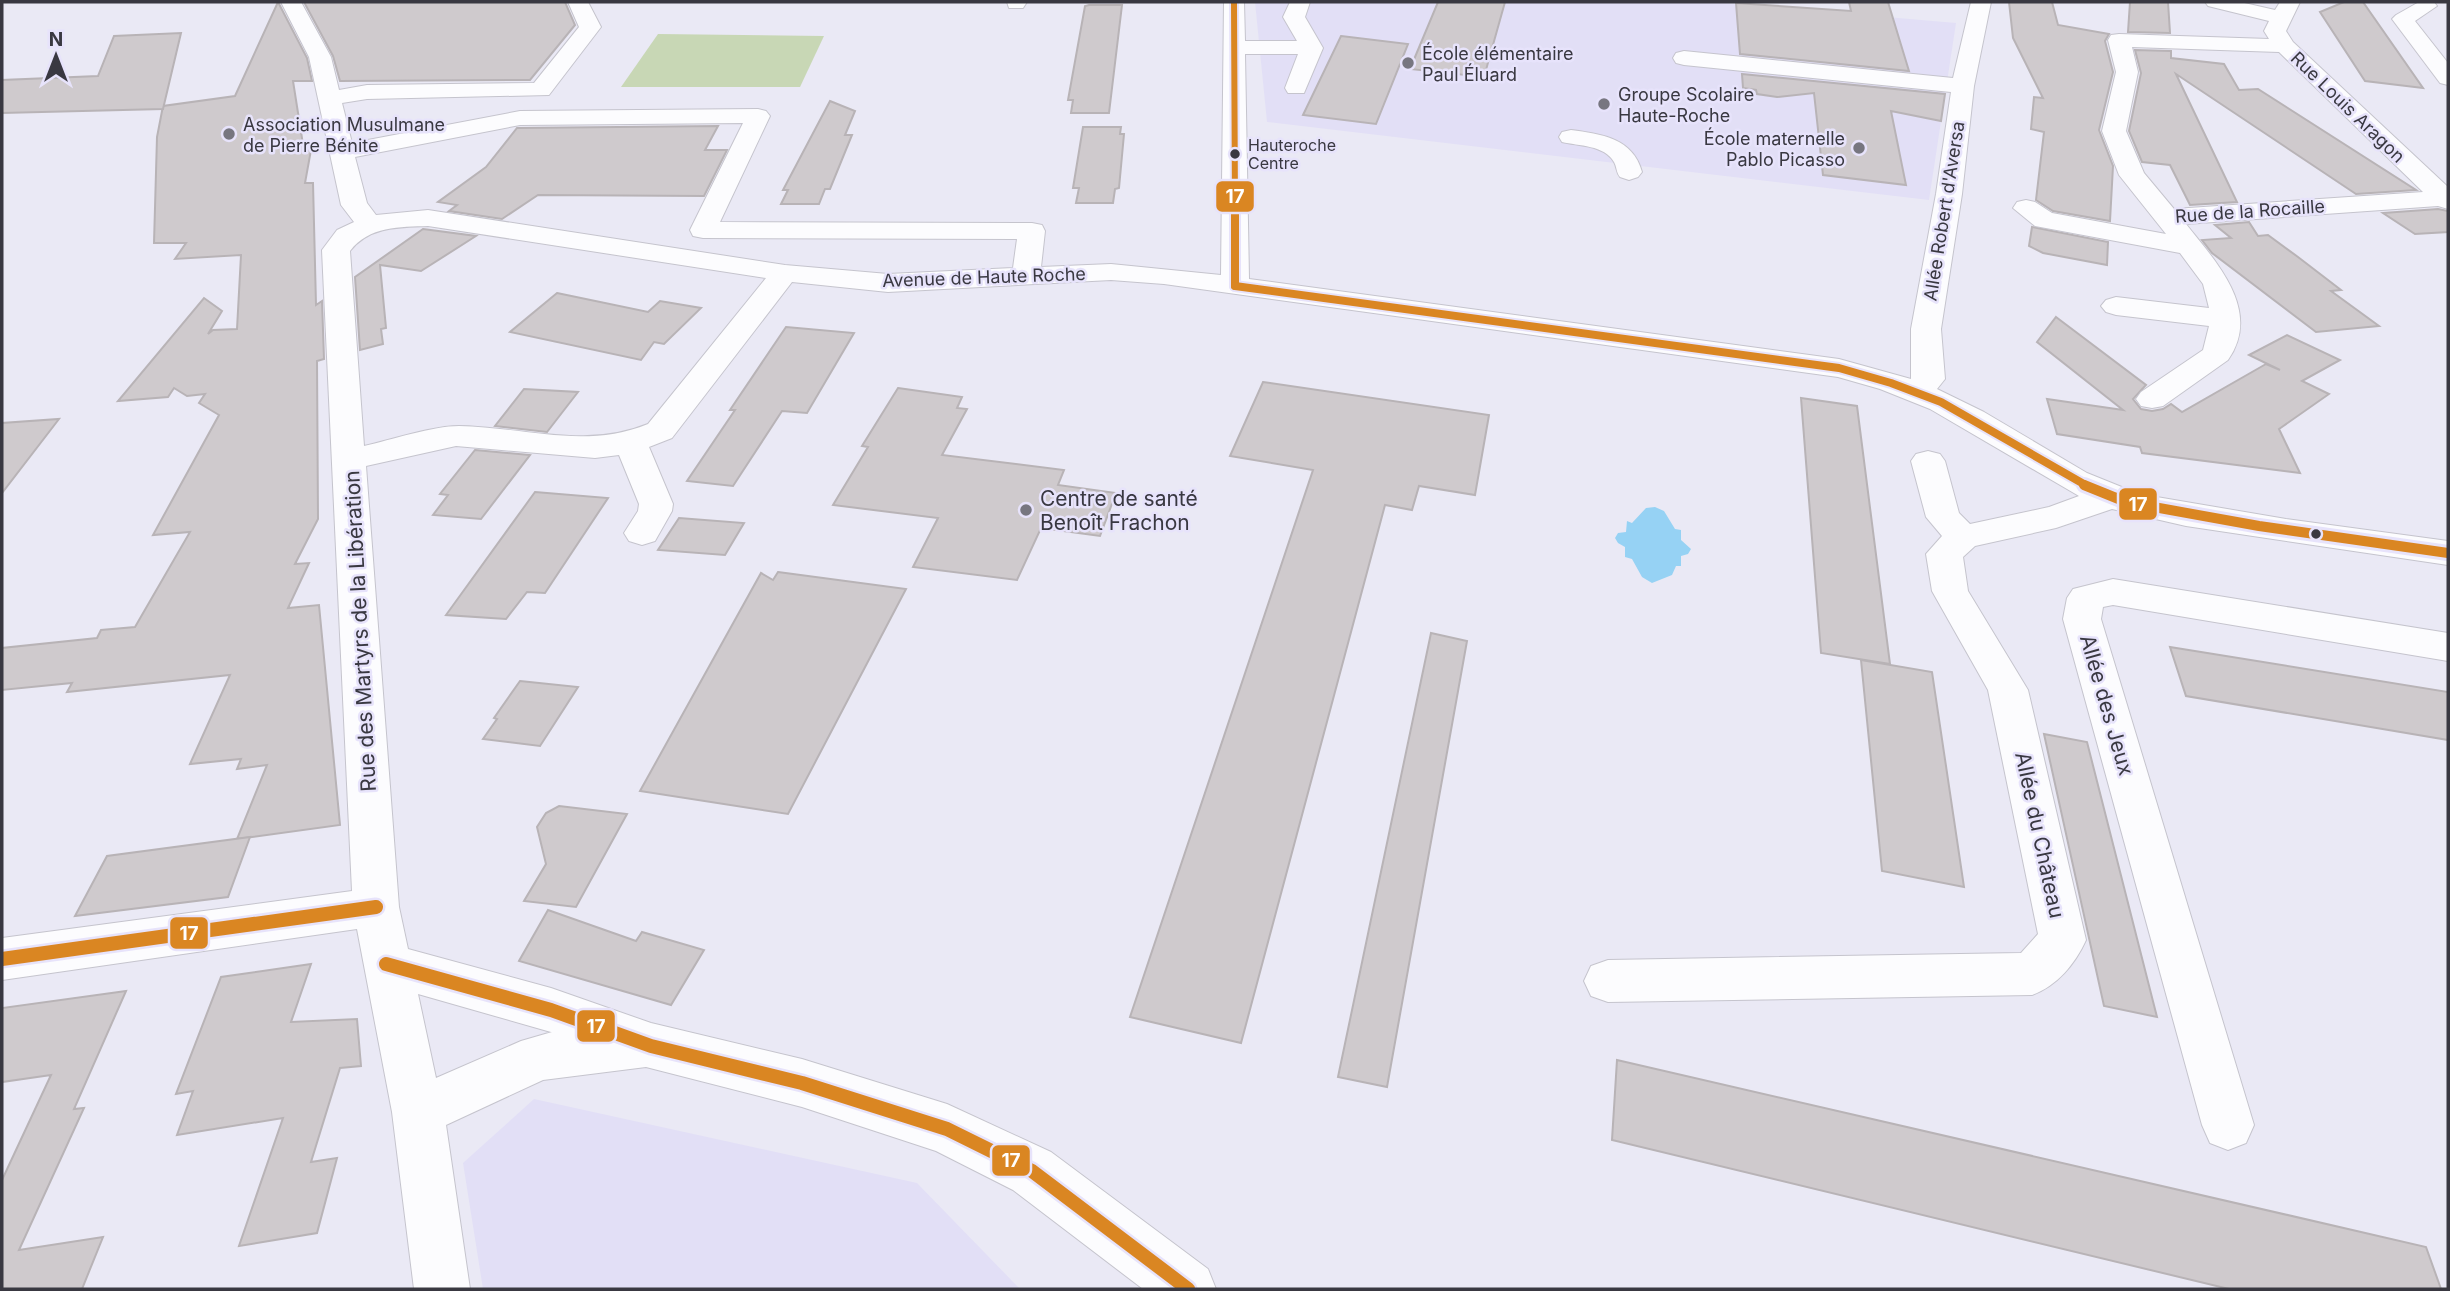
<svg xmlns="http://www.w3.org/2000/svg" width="2450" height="1291" font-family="Inter,sans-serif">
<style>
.built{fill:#e2dff6}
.green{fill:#c8d7b5}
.water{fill:#96d2f4}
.building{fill:#cfcacd;stroke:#b8b3b6;stroke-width:2}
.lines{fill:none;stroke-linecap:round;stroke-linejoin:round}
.minor-casing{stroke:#c5c4cd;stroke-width:2}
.minor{fill:#fcfcfe;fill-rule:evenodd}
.bus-1-far3-casing{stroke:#e7e3fb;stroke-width:10}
.bus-1-far2-casing{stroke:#e7e3fb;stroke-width:12}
.bus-1-far1-casing{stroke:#e7e3fb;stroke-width:16}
.bus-1-casing{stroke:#e7e3fb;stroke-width:19}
.bus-1-far3{stroke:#da8622;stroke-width:6}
.bus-1-far2{stroke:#da8622;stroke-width:8}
.bus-1-far1{stroke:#da8622;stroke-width:10}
.bus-1{stroke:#da8622;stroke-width:14}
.poi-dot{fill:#777680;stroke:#e7e3fb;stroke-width:2.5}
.bus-dot{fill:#393841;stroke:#e7e3fb;stroke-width:2.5}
.labels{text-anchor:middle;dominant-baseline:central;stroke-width:5;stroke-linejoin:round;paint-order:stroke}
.far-bus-label{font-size:16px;fill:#393841;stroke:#e7e3fb;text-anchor:start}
.far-poi-label{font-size:18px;fill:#393841;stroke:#e7e3fb;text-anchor:start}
.far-street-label{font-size:18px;fill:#393841;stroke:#e7e3fb}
.poi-label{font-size:21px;fill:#393841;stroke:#e7e3fb;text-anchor:start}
.street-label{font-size:21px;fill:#393841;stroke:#e7e3fb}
.line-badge{stroke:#e7e3fb;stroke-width:2.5}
.badge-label{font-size:19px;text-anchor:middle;font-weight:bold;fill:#fff}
</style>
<rect width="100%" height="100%" fill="#eae9f5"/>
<g class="built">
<polygon points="1255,2 1715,2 1956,23 1929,200 1267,122"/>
<polygon points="534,1099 917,1183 1020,1289 483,1289 463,1163"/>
</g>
<polygon class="green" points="658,34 824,36 800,87 621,87"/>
<polygon class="water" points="1655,507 1664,511 1675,529 1681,530 1681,540 1691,549 1688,554 1681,556 1681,566 1676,566 1672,575 1652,583 1642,577 1632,559 1625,557 1625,547 1618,543 1615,538 1618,533 1626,532 1627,521 1632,523 1646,508"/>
<g class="building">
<polygon points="278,2 307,58 312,81 293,81 304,151 311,150 305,183 313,183 316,305 322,301 324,359 317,361 318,519 295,564 309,563 288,608 319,605 340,825 237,839 267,765 237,769 241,759 190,764 230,675 67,692 72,683 2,690 2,648 97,638 101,630 135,627 190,532 153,535 219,415 199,403 205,394 187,396 174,388 168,397 118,401 204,298 222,311 208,334 213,330 237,329 241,255 175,259 186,243 154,243 157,137 163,106 235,96"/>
<polygon points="304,2 565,2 575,25 530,80 340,81 333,56"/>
<polygon points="1438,2 1505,2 1484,77 1410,69"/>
<polygon points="1849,2 1888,2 1909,71 1740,54 1736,3 1851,11"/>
<polygon points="2009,2 2052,2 2058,25 2109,34 2105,41 2113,72 2099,130 2113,166 2110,221 2053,211 2036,200 2044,132 2031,129 2034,97 2043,98 2013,38"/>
<polygon points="2130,2 2168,2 2170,33 2128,32"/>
<polygon points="2344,2 2363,2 2423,88 2365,81 2320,12"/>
<polygon points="1089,5 1122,5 1109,113 1071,113 1073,100 1068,100 1085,6"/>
<polygon points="181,33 163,109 2,113 2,80 98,76 114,36"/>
<polygon points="1341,36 1408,44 1376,124 1303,115"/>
<polygon points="2135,50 2171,51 2171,58 2224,64 2239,90 2258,89 2416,190 2356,194 2176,74 2237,202 2190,205 2170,165 2142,162 2129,131 2141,73"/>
<polygon points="1742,74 1945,94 1941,121 1891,111 1906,185 1823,175 1814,93 1777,97 1757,94 1756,90 1743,88"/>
<polygon points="830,101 855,111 845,135 852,135 830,189 825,189 819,204 781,204 788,190 783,190"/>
<polygon points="718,126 705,150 727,150 704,196 538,195 502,219 449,211 457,205 438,202 486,167 517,128"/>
<polygon points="1083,127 1121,127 1120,134 1124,134 1119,188 1115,189 1113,203 1076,203 1079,188 1073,188"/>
<polygon points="2438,209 2448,211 2448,232 2415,234 2383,213"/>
<polygon points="2249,222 2258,236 2268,235 2298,257 2341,290 2331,291 2379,326 2316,332 2212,253 2202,240 2231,238 2215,225"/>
<polygon points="2032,227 2108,242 2107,265 2043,253 2029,246"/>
<polygon points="423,229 476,236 421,271 380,265 386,328 381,329 383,344 360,350 355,277"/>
<polygon points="557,293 648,312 660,301 701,308 664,344 654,342 641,360 510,332"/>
<polygon points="2056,317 2146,385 2133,399 2141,409 2152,411 2163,409 2171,404 2182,412 2266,364 2280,370 2249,355 2287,335 2340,360 2302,381 2329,394 2279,429 2300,473 2142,453 2140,447 2057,434 2047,399 2123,410 2037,342"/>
<polygon points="786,327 854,333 807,413 782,411 733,486 687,481 735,410 730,410"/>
<polygon points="1263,382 1489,415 1475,495 1419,486 1412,510 1385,505 1241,1043 1130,1017 1313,470 1230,456"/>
<polygon points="898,388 962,397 957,408 967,409 942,455 1064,470 1058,485 1116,493 1100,536 1041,528 1017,580 913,567 938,518 833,505 868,447 862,446"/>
<polygon points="524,389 578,392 547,432 495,426"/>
<polygon points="1801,398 1857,406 1890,664 1821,653"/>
<polygon points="59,419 2,493 2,423"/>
<polygon points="475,450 530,455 481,519 433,515 448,495 440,494"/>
<polygon points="535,492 608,498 545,593 527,592 506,619 446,615"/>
<polygon points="679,518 744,523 725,555 658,550"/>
<polygon points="778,572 906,589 788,814 640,791 761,573 773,580"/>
<polygon points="1431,633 1467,641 1387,1087 1338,1077"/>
<polygon points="2170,647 2448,692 2448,740 2186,696"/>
<polygon points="1861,660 1932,672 1964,887 1882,871"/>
<polygon points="520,681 578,687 540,746 483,739 497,719 494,718"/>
<polygon points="2044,734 2087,742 2157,1017 2104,1006"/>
<polygon points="559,806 627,814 576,907 524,901 546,864 537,827 546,813"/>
<polygon points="250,837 228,897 75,916 107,856"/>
<polygon points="548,910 636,941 642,932 704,950 671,1005 519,961"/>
<polygon points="311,964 291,1022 357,1019 361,1066 340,1068 311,1162 337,1158 317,1233 239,1246 283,1118 177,1135 193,1091 176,1094 221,977"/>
<polygon points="126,991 74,1109 84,1108 19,1250 103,1237 82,1289 2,1289 2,1180 51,1075 2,1082 2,1008"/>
<polygon points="1617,1060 2426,1247 2441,1289 2229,1289 1612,1140"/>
</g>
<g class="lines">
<g class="minor-casing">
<g id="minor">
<path d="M281,2H301L331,57L339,90L367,85L534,83L579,27L568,2H588L601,27L549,95L367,99L342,103L352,143L520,111L758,109L766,111L770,116L720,222L1032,223L1042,225L1045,231L1041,267L1111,264L1221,275L1224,2H1244L1245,41H1297L1283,17L1290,2H1310L1305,17L1323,48L1304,93H1288L1285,88L1298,54H1245L1249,279L1839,359L1911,379V329L1936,194L1951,92L1684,65L1676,63L1673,58L1676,53L1684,51L1953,78L1971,2H1991L1974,86L1962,194L1941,329L1945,379L1937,389L1984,412L2087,473L2139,494L2286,519L2448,541V565L2186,526L2112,509L2056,528L1975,546L1963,557L1968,591L2028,690L2086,940C2075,964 2057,986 2032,995L1608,1002L1591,996L1584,981L1591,966L1608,960L2021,953L2038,934L1988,690L1932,591L1926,554L1942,536L1926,517L1911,461L1916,454L1928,451L1940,454L1945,461L1959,513L1970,524L2049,507L2079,496L1930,409L1880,389L1838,377L1164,284L1111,280L888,292L792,282L672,438L649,447L673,504L672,511L655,541L642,545L629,541L624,533L638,511L639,504L619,455L595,458L456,446L366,466L399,907L408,949L551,988L651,1023L802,1059L947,1104L1051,1152L1208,1269L1216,1289H1143L1013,1190L936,1151L802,1107L646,1067L543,1080L446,1125L470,1289H414L392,1112L357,929L2,980V938L352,891L322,250L337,230L354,222L341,205L309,57ZM743,123L690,230L693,236L703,238L1017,239L1013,268L888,274L785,265L428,210L376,215L367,203L355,157L520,125ZM428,226L766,278L648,424C585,450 524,427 459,426C433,426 391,440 364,446L350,251C369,226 400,227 428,226ZM418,994L551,1032H552L521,1041L436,1078Z"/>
<polygon points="1007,2 1027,2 1023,8 1009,8"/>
<path d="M2205,2H2240L2275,10L2280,2H2300L2286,31L2293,42L2448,187V209L2438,206L2186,224C2215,261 2263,310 2228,360L2163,406L2152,408L2141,406L2136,399L2141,392L2203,350L2209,326L2116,315L2106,312L2101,306L2106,300L2116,297L2209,308L2203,284L2180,253L2035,226L2013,208L2017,202L2026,200L2035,202L2052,213L2166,234L2119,175L2102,131L2116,72L2108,40L2111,35L2119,34L2269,39L2264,31L2269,21L2208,6ZM2132,47L2279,52L2423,192L2174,209L2144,173L2126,131L2138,72Z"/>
<polygon points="2419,2 2434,2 2437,6 2415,21 2448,63 2448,85 2440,83 2392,19 2396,15"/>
<path d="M1571,130C1601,134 1633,138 1642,172L1638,177L1629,180L1620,177C1616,172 1617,167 1614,162C1605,145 1578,146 1562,142L1559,137L1562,132Z"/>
<polygon points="2113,579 2448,633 2448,661 2113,605 2103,607 2101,619 2254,1125 2246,1143 2228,1150 2210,1143 2202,1125 2063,619 2067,598 2073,589"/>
</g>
</g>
<use href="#minor" class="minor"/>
<g class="bus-1-far3-casing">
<polyline id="bus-1-far3" points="1234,2 1235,213"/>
</g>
<g class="bus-1-far2-casing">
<g id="bus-1-far2">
<polyline points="1235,211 1235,286"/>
<polyline points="1235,286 1839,368 1891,383 1941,402 2089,487"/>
</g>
</g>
<g class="bus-1-far1-casing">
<polyline id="bus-1-far1" points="2084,485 2126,502 2259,526 2448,553"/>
</g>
<g class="bus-1-casing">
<g id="bus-1">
<polyline points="2,959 376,907"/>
<polyline points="386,964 551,1010 651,1046 802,1083 947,1129 1032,1171 1188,1289"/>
</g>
</g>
<use href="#bus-1-far3" class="bus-1-far3"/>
<use href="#bus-1-far2" class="bus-1-far2"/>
<use href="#bus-1-far1" class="bus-1-far1"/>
<use href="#bus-1" class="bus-1"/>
</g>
<g class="poi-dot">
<circle cx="1408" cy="63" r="7"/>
<circle cx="1604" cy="104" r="7"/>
<circle cx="229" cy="134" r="7"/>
<circle cx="1859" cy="148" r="7"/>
<circle cx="1026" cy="510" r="7"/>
</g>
<g class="bus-dot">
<circle cx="1235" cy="154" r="6"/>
<circle cx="2316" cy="534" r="6"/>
</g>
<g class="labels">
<g class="far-bus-label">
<text x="1248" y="145">Hauteroche<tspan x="1248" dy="18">Centre</tspan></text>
</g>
<g class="far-poi-label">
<text x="1422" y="53">École élémentaire<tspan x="1422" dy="21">Paul Éluard</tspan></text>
<text x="1618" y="94">Groupe Scolaire<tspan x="1618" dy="21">Haute-Roche</tspan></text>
<text x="243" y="124">Association Musulmane<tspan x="243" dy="21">de Pierre Bénite</tspan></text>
<text x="1845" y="138" text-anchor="end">École maternelle<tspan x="1845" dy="21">Pablo Picasso</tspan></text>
</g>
<g class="far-street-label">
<text transform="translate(2348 107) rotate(44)">Rue Louis Aragon</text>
<text transform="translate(1944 211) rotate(-81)">Allée Robert d'Aversa</text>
<text transform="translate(2250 211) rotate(-4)">Rue de la Rocaille</text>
<text transform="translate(984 277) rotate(-2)">Avenue de Haute Roche</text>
</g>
<g class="poi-label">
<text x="1040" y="498">Centre de santé<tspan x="1040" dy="24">Benoît Frachon</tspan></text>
</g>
<g class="street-label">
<text transform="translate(360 631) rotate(-93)">Rue des Martyrs de la Libération</text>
<text transform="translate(2107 705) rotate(74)">Allée des Jeux</text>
<text transform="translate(2040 835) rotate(78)">Allée du Château</text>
</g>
</g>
<g class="line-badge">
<rect x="1215" y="180" width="40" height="33" rx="7" fill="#da8622"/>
<rect x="2118" y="487" width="40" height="34" rx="7" fill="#da8622"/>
<rect x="169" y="916" width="40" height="34" rx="7" fill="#da8622"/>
<rect x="576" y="1009" width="40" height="34" rx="7" fill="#da8622"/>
<rect x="991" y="1144" width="40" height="33" rx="7" fill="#da8622"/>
</g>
<g class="badge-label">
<text x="1235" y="203">17</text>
<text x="2138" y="511">17</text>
<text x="189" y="940">17</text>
<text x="596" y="1033">17</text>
<text x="1011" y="1167">17</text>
</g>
<rect width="2450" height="1291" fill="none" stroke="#393841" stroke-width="7"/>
<g transform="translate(56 56)" stroke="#e7e3fb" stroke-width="5" paint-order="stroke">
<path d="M0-5L12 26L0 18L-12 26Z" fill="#393841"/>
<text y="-10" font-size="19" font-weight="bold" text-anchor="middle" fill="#393841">N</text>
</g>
</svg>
